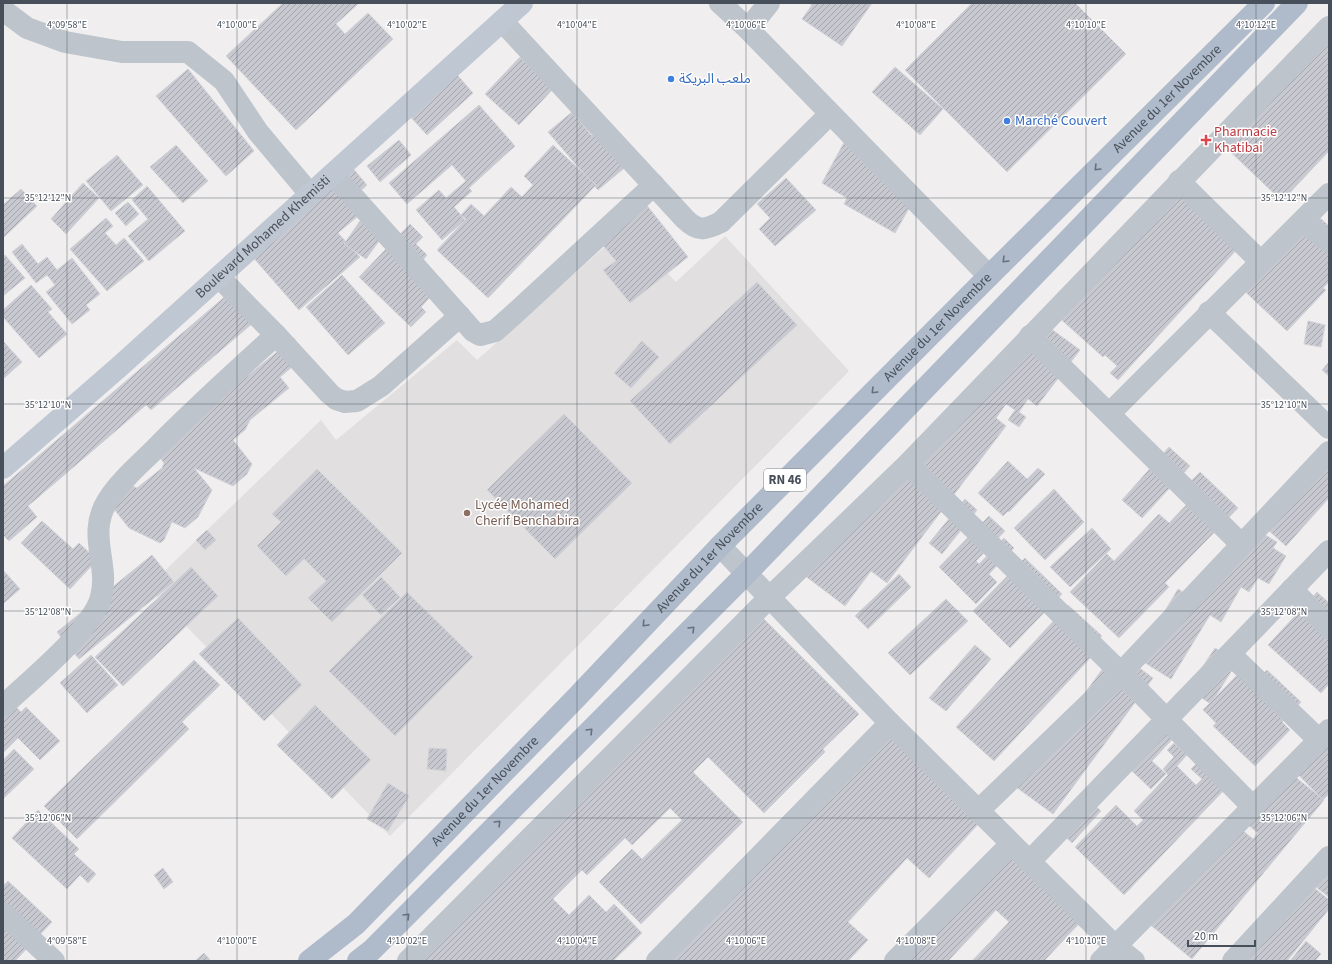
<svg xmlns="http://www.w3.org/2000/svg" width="1332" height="964" font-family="'Source Sans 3','Noto Sans Arabic',sans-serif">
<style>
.education{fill:#e1dfdf}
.building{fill:url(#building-hatch);stroke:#d2d3d9}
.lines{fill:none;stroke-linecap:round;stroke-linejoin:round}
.street{stroke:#bdc4cc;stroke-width:22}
.secondary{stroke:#bfc7d3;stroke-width:22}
.primary{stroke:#afbbcb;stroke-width:22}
.oneway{stroke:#666f7c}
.ticks{fill:none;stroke:#474f5a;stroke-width:1;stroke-opacity:0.45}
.shop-dot{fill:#3f7fe0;stroke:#fff;stroke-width:1.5}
.health-dot{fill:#e0444e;stroke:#fff;stroke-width:1.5}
.education-dot{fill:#8d6e63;stroke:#fff;stroke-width:1.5}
.labels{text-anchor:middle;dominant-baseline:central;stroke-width:3;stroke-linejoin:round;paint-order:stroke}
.shield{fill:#fff;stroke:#7e848c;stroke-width:1}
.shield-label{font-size:13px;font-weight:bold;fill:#474f5a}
.shop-label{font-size:14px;fill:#366cbe;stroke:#fff;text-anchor:start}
.street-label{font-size:14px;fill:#474f5a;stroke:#fff}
.health-label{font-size:14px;fill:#be3a42;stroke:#fff;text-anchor:start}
.education-label{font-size:14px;fill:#785e54;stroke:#fff;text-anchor:start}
.ticks-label{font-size:10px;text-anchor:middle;fill:#474f5a;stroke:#fff;stroke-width:3;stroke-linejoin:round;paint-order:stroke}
</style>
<defs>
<pattern id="building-hatch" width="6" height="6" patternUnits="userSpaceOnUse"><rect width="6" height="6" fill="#c8c9d0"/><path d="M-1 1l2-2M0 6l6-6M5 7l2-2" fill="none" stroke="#a4a6ac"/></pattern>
</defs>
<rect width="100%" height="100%" fill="#f0eeee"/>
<polygon class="education" points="626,228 676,282 725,236 849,371 390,836 148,587 321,420 336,440 457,340 477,360"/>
<g class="building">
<polygon points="283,3 357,3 358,4 336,24 345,34 368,13 393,39 296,130 226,56"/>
<polygon points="809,3 872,3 842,46 802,19 812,5"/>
<polygon points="972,3 1075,3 1126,54 1007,172 905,70"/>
<polygon points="1329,29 1329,151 1282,201 1221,143"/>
<polygon points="520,57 554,88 519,125 485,94"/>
<polygon points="895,67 943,109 920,135 872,92"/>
<polygon points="188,69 254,151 226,176 156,96"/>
<polygon points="453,70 473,93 427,135 406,112"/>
<polygon points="479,105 515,146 469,188 472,191 454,207 465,220 442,240 416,210 439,190 446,198 466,181 452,165 407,204 389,183"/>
<polygon points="572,112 592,136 605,126 634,160 598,190 548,132"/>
<polygon points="847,137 917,194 895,233 844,204 847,198 822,183"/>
<polygon points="399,140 411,155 380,182 367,166"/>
<polygon points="176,145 208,181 183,203 150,167"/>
<polygon points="553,145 596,185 488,298 437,250 466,219 461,215 471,204 484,216 511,187 522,197 533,185 524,176"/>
<polygon points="117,155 143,185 111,211 86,181"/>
<polygon points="351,166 367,185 358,193 370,206 338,233 360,257 299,310 251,255"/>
<polygon points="786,178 816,210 775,246 759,229 770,218 757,204"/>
<polygon points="83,183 99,198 66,234 51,219"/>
<polygon points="147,186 185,231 149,261 128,236 148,219 132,200"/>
<polygon points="1172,186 1240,246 1118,380 1110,373 1117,366 1105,355 1103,357 1055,314"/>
<polygon points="21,189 37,206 3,238 3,205"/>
<polygon points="641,198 688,257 630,303 603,270 616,261 601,243"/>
<polygon points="128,202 139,214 126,226 115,213"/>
<polygon points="1309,208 1329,226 1329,282 1323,288 1326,290 1287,331 1238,285"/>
<polygon points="106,218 113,226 105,233 116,245 124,238 144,261 107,291 70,249"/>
<polygon points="360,221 382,237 366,259 344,244"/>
<polygon points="410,224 423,237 416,244 427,255 422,261 444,282 421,307 426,312 411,327 359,277"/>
<polygon points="22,244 38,264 47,257 57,270 72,258 100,294 86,305 90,310 72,324 46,292 55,285 47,275 36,283 12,252"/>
<polygon points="5,255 25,278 3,296 3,257"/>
<polygon points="342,275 385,323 348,355 306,307"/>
<polygon points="757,282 797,325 670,444 630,401"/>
<polygon points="31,285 52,309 48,312 67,334 39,358 3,317 3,310"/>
<polygon points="235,288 260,317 151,410 146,405 28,506 37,517 9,541 3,535 3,486"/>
<polygon points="1308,321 1325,325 1321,347 1304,344"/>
<polygon points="1050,328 1080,350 1037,406 1028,399 1019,412 1026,417 1019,427 1008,420 1015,410 1006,404 996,418 1006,426 887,583 871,571 845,606 804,575"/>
<polygon points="294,338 304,357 280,377 289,388 250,420 245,430 233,440 252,464 247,474 233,486 194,468 212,490 198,517 185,528 172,522 164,540 160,543 129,528 110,504 127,483 137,488 162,468 164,463 160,458 172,447 181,430"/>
<polygon points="3,341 22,362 3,379"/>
<polygon points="642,341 659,357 631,388 614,373"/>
<polygon points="1329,362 1329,376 1322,370"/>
<polygon points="564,414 632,483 555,559 487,490"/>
<polygon points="1329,444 1329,498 1286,546 1258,521"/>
<polygon points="1169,447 1190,466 1142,518 1122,500"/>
<polygon points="1008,461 1027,479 1038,468 1045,474 1009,512 1008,511 1003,516 978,493"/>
<polygon points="317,469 402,553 332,622 308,598 326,581 304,559 286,576 257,546 281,522 272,514"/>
<polygon points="1200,472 1238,508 1165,583 1169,587 1119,638 1070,592 1107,554 1114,561 1159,514 1169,523 1191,500 1181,491"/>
<polygon points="1054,489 1084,522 1045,560 1014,528"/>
<polygon points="965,499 977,510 942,554 929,543"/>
<polygon points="989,516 1005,531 976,561 979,564 1004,538 1014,548 989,574 997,582 976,604 939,567"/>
<polygon points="42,521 73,549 79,543 97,560 70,589 21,543"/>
<polygon points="1247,524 1277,542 1273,548 1286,556 1269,584 1258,578 1249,592 1241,587 1221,622 1210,615 1171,679 1137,658 1178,589 1197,601"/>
<polygon points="1092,528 1111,549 1070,587 1050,567"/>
<polygon points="207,530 216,540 205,550 196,540"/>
<polygon points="152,555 174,582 79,659 57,632"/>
<polygon points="1025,558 1062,594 1010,648 973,611"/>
<polygon points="191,567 218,596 123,686 95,657"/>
<polygon points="3,570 20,589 3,604"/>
<polygon points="899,574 911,587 868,629 855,616"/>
<polygon points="381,577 400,597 381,615 362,595"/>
<polygon points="407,592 473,657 395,736 329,671"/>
<polygon points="1317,592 1329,603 1329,684 1321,693 1268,645"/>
<polygon points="946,599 968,621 910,675 888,653"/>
<polygon points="1068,605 1102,636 1088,651 1093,655 994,761 956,727"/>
<polygon points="762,617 859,714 823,749 825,752 764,813 708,757 693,772 743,822 641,924 599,882 632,849 642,859 682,820 670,808 632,845 625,838 587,875 582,870 553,899 569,915 589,895 606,912 614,904 642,933 613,961 416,961"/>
<polygon points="238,618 302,685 264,721 199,654"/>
<polygon points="975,645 991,659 946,711 929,698"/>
<polygon points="1215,648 1237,662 1211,704 1188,689"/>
<polygon points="91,655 118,685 87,713 60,683"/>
<polygon points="1123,656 1153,678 1053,814 1016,787 1109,660 1116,665"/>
<polygon points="194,660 220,685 182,722 189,729 77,839 44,806"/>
<polygon points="1244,668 1257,680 1267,670 1301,702 1282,722 1290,730 1255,766 1213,726 1216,723 1203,710"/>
<polygon points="6,697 21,712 26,707 60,741 40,760 18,738 3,753 3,700"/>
<polygon points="315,705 371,760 332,799 277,745"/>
<polygon points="1163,711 1182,729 1152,761 1166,774 1151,789 1118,758"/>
<polygon points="884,723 991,810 929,878 907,858 848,922 868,940 848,961 665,961"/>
<polygon points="1329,734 1329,794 1323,800 1286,762"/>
<polygon points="1174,743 1187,755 1177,766 1196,785 1202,779 1191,769 1201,759 1228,786 1124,895 1075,847 1116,805 1137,826 1143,820 1134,811 1168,775 1163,769 1174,757 1167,750"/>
<polygon points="429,748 447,749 446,771 427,769"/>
<polygon points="14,749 34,769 3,799 3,760"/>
<polygon points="1284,768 1324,800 1192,959 1147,922 1231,821 1253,839 1258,833 1241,819"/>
<polygon points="388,783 409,796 388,831 367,819"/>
<polygon points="1082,794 1101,811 1072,843 1053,825"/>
<polygon points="38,810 79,849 74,854 96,874 88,883 80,875 67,889 12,838"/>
<polygon points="1014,832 1091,911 1044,961 972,961 1009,922 996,910 948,961 891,961"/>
<polygon points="1329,859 1329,897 1311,883"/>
<polygon points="163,868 173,882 164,889 154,875"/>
<polygon points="1301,877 1329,900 1329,909 1287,961 1234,961"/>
<polygon points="8,881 52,922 15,961 3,961 3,886"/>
<polygon points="1306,941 1321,954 1315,961 1290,961"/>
<polygon points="204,953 211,961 195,961"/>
</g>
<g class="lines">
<g class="street">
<polyline points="720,3 748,29 989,276"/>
<polyline points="3,10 27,28 65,42 122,52 188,52 224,81 258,132 310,194"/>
<path d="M502,21L685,219C698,232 705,230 721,222L830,114"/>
<polyline points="748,29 769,3"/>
<polyline points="333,174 473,331 480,335 495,331 513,315 654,185"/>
<polyline points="1179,181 1261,262"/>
<polyline points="1303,221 1329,242"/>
<polyline points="219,277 276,335 329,393 336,399 345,402 357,401 381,386 460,316"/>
<polyline points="1209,312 1329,428"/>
<polyline points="1030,336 1241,544"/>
<polyline points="1110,413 1329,194"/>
<polyline points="908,464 1121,673 1253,807"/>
<polyline points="720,546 890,723 1115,946 1134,961"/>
<polyline points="1292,589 1329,628"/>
<polyline points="1230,654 1319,740"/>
<path d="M3,706C29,681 92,631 101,597C110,564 86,534 108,500C121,480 139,465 155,449C194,409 235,372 276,335"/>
<polyline points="978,811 1121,673 1329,452"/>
<polyline points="1029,862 1329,551"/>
<polyline points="3,913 54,961"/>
<polyline points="408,961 770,597 908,464 1329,27"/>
<polyline points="657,961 890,723"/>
<polyline points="895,961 1011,844"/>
<polyline points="1101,961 1329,730"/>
<polyline points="1233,961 1329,857"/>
</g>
<path class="secondary" id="s1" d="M3,468L119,367L522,3"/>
<g class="primary">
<path id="s2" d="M309,961L356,924L575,699L720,546L989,276L1264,3"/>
<polyline points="358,961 372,950 746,574 1297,3"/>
</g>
</g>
<defs><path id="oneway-chevron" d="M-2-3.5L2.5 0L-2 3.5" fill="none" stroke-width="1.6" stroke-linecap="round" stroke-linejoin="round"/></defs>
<g class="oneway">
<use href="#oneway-chevron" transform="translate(1097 168) rotate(135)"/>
<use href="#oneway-chevron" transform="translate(1005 260) rotate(135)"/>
<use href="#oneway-chevron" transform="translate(874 391) rotate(135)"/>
<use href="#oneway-chevron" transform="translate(645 624) rotate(133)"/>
<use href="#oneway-chevron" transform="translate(692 629) rotate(-45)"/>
<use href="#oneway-chevron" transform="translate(590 731) rotate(-45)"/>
<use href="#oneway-chevron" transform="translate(498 823) rotate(-45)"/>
<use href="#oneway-chevron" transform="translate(407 916) rotate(-45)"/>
</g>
<path class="ticks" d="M67,3V961M237,3V961M407,3V961M577,3V961M746,3V961M916,3V961M1086,3V961M1256,3V961M3,198H1329M3,404H1329M3,611H1329M3,818H1329"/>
<g class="shop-dot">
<circle cx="671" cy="79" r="4"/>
<circle cx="1007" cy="121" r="4"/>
</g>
<path class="health-dot" d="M1204 134h4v4h4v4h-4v4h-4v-4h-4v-4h4z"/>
<circle class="education-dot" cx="467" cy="513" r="4"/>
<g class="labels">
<rect class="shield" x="764" y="469" width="42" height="22" rx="3"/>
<g class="shield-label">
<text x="785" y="480">RN 46</text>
</g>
<g class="shop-label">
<text x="679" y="79">ملعب البريكة</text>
<text x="1015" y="121">Marché Couvert</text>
</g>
<g class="street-label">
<text stroke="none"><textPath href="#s2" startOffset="1217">Avenue du 1er Novembre</textPath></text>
<text stroke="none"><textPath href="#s1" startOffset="348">Boulevard Mohamed Khemisti</textPath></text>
<text stroke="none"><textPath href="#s2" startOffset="893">Avenue du 1er Novembre</textPath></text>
<text stroke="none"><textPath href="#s2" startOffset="569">Avenue du 1er Novembre</textPath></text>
<text stroke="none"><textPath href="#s2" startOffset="245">Avenue du 1er Novembre</textPath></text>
</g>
<g class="health-label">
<text x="1214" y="132">Pharmacie<tspan x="1214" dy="16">Khatibai</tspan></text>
</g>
<g class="education-label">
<text x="475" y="505">Lycée Mohamed<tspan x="475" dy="16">Cherif Benchabira</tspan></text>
</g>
</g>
<g class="ticks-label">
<text x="67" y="28">4°09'58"E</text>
<text x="237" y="28">4°10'00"E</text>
<text x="407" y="28">4°10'02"E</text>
<text x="577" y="28">4°10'04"E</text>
<text x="746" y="28">4°10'06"E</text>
<text x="916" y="28">4°10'08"E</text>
<text x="1086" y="28">4°10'10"E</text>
<text x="1256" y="28">4°10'12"E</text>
<text x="48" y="201">35°12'12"N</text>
<text x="1284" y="201">35°12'12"N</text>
<text x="48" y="408">35°12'10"N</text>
<text x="1284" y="408">35°12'10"N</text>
<text x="48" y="615">35°12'08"N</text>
<text x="1284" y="615">35°12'08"N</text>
<text x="48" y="821">35°12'06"N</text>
<text x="1284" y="821">35°12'06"N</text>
<text x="67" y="944">4°09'58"E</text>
<text x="237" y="944">4°10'00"E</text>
<text x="407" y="944">4°10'02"E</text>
<text x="577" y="944">4°10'04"E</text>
<text x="746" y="944">4°10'06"E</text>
<text x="916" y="944">4°10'08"E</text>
<text x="1086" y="944">4°10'10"E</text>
</g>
<rect width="1332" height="964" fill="none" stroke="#474f5a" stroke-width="8"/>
<path d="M1188 940v6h67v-6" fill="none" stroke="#474f5a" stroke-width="2"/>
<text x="1194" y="940" font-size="12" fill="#474f5a" stroke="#ffffff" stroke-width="3" paint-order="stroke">20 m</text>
</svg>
